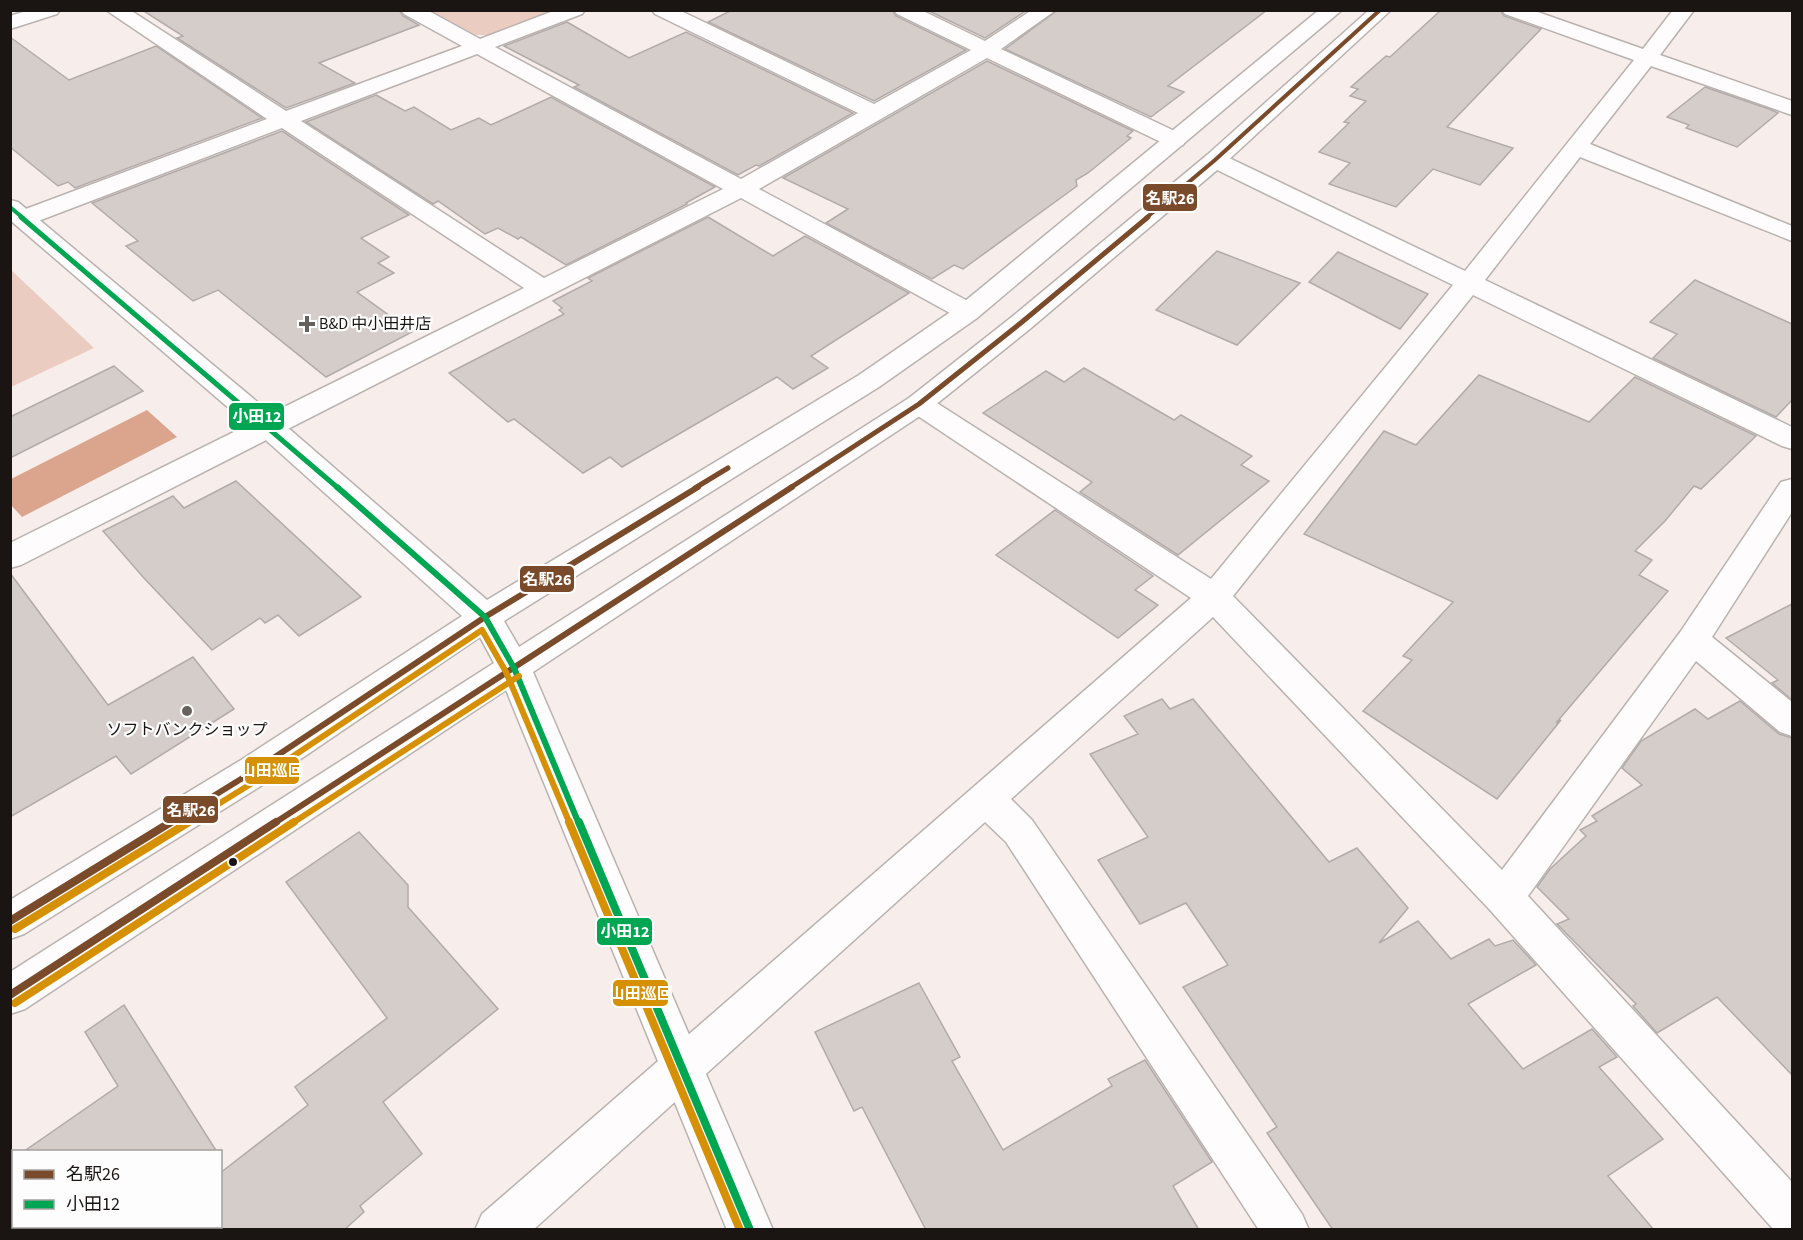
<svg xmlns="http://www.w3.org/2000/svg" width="1803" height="1240" font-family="'Source Sans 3','Noto Sans JP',sans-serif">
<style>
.green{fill:#ebccc0}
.water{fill:#daa48d}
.building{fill:#d4cdca;stroke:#b2aba9;stroke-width:1.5}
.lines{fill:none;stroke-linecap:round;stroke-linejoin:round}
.street-casing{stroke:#b9b2af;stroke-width:3}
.secondary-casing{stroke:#b9b2af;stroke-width:3}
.street{fill:#fefcfc;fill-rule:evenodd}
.secondary{fill:#fefcfc;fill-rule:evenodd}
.bus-1-far3-casing{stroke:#fdfdfd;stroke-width:7}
.bus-1-far2-casing{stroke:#fdfdfd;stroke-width:9}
.bus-1-far1-casing{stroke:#fdfdfd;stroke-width:10}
.bus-1-casing{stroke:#fdfdfd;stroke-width:12}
.bus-2-far3-casing{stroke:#fdfdfd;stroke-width:7}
.bus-2-far2-casing{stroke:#fdfdfd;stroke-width:9}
.bus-2-far1-casing{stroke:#fdfdfd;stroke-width:10}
.bus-2-casing{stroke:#fdfdfd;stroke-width:12}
.bus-3-far1-casing{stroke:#fdfdfd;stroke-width:10}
.bus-3-casing{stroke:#fdfdfd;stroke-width:12}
.bus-1-far3{stroke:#7a4b2a;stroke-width:4}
.bus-1-far2{stroke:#7a4b2a;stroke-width:5}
.bus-1-far1{stroke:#7a4b2a;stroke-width:6}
.bus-1{stroke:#7a4b2a;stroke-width:8}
.bus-2-far3{stroke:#00a651;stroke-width:4}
.bus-2-far2{stroke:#00a651;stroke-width:5}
.bus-2-far1{stroke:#00a651;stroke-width:6}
.bus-2{stroke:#00a651;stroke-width:8}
.bus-3-far1{stroke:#d69003;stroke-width:6}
.bus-3{stroke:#d69003;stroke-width:8}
.poi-dot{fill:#67615e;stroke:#fdfdfd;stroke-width:2}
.bus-dot{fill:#1a1512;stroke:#fdfdfd;stroke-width:2}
.labels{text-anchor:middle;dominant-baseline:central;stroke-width:4.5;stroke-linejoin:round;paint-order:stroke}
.poi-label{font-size:16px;fill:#1a1512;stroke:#fdfdfd;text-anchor:start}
.line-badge{stroke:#fdfdfd;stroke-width:2}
.badge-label{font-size:16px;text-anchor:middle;font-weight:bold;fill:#fff}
</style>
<rect width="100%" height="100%" fill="#f7eeeb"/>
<g class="green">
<polygon points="431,11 558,11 492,35 476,35"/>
<polygon points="11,270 94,348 11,387 10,387"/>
</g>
<polygon class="water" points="147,410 177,437 22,517 11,505 11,479"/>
<g class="building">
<polygon points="142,10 399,10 403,16 419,25 319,63 355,83 286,108 177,38 183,36"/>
<polygon points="732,10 892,10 896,16 966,50 874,101 708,22"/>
<polygon points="927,10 1027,10 985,38"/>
<polygon points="1058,10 1267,10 1168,86 1184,92 1151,117 1005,49"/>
<polygon points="1441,10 1500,10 1504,16 1541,29 1447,127 1513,148 1480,185 1433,169 1396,207 1329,184 1350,163 1319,152 1349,123 1344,122 1366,101 1350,96 1358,89 1351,87 1386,56 1390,57"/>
<polygon points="567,22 629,58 686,32 853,113 759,166 756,165 738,175 574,87 579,85 504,46"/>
<polygon points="10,37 69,80 156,46 262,118 75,188 68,182 58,186 10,147"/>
<polygon points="987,61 1133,131 1127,136 1131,138 1088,173 1076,180 1077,186 963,269 954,265 932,279 826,223 848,209 783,178"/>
<polygon points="1705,87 1769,109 1778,113 1737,147 1686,128 1689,125 1667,117"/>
<polygon points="376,95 405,111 414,107 451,130 479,118 491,125 551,97 715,187 686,203 687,204 566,265 521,237 518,239 498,228 485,234 438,201 433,204 306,122"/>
<polygon points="282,131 409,215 361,238 389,257 378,263 394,273 357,292 412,332 326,377 218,290 193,301 126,246 138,241 92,203"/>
<polygon points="708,217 773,256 805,236 909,293 811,356 828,368 793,389 777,377 622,467 610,457 583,473 514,419 508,422 449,373 564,314 559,310 562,308 553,301 592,281 588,278"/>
<polygon points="1217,251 1300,283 1237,345 1156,310"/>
<polygon points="1338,252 1428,294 1400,329 1309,282"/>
<polygon points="1695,280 1792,324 1792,400 1776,417 1653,358 1677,334 1650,322"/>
<polygon points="114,366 143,391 10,458 10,417"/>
<polygon points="1084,368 1174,420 1181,415 1252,456 1241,465 1269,481 1178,555 1080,492 1092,482 983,413 1046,371 1064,382"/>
<polygon points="1479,375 1589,422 1635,377 1756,436 1701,489 1694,486 1665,521 1635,551 1652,560 1639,575 1668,591 1556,723 1561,720 1497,799 1363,711 1412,660 1403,656 1453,602 1304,534 1384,431 1416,445"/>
<polygon points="236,481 361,597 299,636 278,615 265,623 260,618 212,650 143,577 103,531 173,496 184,508"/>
<polygon points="1055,510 1153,576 1135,590 1158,605 1118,638 996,555"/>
<polygon points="10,573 108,705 193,657 234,709 131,774 116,756 10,817"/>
<polygon points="1792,604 1792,700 1772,683 1778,680 1726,638"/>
<polygon points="1162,699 1170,709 1193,699 1329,862 1357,848 1408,908 1379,943 1418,921 1451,959 1489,939 1495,946 1513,940 1536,965 1468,1004 1523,1069 1592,1029 1617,1057 1599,1067 1663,1139 1608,1176 1654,1230 1333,1230 1267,1133 1277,1127 1183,987 1228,965 1186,903 1140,924 1098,860 1148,837 1090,754 1138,734 1124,716"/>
<polygon points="1740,701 1779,734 1792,738 1792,1075 1717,997 1657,1033 1633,1006 1636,1004 1557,924 1569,919 1537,887 1550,869 1586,836 1580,830 1597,821 1592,816 1642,785 1622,768 1641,741 1695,709 1708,719"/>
<polygon points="359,832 408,885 408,907 498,1009 383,1102 422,1154 360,1206 364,1212 344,1230 220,1230 220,1173 308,1105 295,1087 387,1018 286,882"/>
<polygon points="919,983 960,1057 952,1061 1003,1150 1112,1086 1108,1079 1145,1060 1212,1162 1173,1186 1199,1230 926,1230 862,1107 854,1111 815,1032"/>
<polygon points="124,1005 217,1152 23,1152 118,1086 85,1032"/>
</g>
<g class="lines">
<g class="street-casing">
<g id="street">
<polygon points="29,10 60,10 57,14 10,29 10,16"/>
<path d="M106,10H130L286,111L462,46L404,14L401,10H427L480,39L556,10H585L582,14L495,47L741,179L858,113L655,14L652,10H679L874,104L971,50L897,14L894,10H921L985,41L1032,10H1056L1001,49L1183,135L1186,140L1183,145L1175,147L1167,145L987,58L759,189L977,306L981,312L977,318L968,320L959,318L741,198L21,565L10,568V543L524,288L282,128L33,223L24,225L15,223L12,218L15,213L267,119ZM477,54L723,189L544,278L301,121Z"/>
<polygon points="1502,10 1532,10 1643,49 1673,10 1694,10 1660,55 1792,101 1792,115 1651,66 1590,144 1792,226 1792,241 1580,157 1485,280 1792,427 1792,449 1782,446 1473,295 1233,596 1502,870 1681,631 1781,482 1792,479 1792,512 1712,637 1792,702 1792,736 1780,732 1696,661 1528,896 1792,1182 1792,1230 1774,1230 1490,910 1213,617 1011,799 1032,820 1302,1214 1309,1230 1259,1230 1006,842 985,822 533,1230 475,1230 482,1214 1191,598 909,410 905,404 909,398 919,395 929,398 1211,579 1453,285 1207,165 1204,160 1207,155 1215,153 1223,155 1465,271 1634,60 1505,14"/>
</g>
</g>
<g class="secondary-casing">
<polygon id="secondary" points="1319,10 1342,10 977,318 879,387 504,621 519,647 909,398 1013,316 1207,155 1369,10 1391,10 1223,165 1031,328 929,410 533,672 773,1230 727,1230 506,690 25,1009 10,1014 10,972 494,663 480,637 267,782 24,934 10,939 10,900 241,760 462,616 259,434 10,220 10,200 18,202 279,420 487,600 859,375 959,306"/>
</g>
<use href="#street" class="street"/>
<use href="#secondary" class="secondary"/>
<g class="bus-1-far3-casing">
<polyline id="bus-1-far3" points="1146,218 1215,160 1380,10"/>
</g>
<g class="bus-1-far2-casing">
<g id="bus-1-far2">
<polyline points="695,488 728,468"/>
<polyline points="790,488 919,404 1022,322 1148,217"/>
</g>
</g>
<g class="bus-1-far1-casing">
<g id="bus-1-far1">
<polyline points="168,824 254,771 485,617 698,487"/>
<polyline points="273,824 792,487"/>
</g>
</g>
<g class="bus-1-casing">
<g id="bus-1">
<polyline points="10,921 171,822"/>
<polyline points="10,995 276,822"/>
</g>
</g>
<g class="bus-2-far3-casing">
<polyline id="bus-2-far3" points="10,207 23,218"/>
</g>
<g class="bus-2-far2-casing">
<polyline id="bus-2-far2" points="21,217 338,488"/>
</g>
<g class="bus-2-far1-casing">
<polyline id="bus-2-far1" points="337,487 485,617 514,668 579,824"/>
</g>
<g class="bus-2-casing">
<polyline id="bus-2" points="579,822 750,1230"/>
</g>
<g class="bus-3-far1-casing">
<g id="bus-3-far1">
<polyline points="186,824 259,779 482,630 506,672 570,824"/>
<polyline points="291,824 519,676"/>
</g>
</g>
<g class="bus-3-casing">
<g id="bus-3">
<polyline points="569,822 740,1230"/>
<polyline points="15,929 189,822"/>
<polyline points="15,1003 294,822"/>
</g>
</g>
<use href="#bus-1-far3" class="bus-1-far3"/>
<use href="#bus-1-far2" class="bus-1-far2"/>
<use href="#bus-1-far1" class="bus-1-far1"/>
<use href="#bus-1" class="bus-1"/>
<use href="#bus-2-far3" class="bus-2-far3"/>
<use href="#bus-2-far2" class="bus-2-far2"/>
<use href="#bus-2-far1" class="bus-2-far1"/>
<use href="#bus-2" class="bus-2"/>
<use href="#bus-3-far1" class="bus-3-far1"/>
<use href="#bus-3" class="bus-3"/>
</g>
<g class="poi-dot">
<path d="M304 315h6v6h6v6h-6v6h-6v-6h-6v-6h6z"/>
<circle cx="187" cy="711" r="6"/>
</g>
<circle class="bus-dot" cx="233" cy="862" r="5"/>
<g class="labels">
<g class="poi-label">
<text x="319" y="324">B&amp;D 中小田井店</text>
<text x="187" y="730" text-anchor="middle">ソフトバンクショップ</text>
</g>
</g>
<g class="line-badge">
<rect x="1142" y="183" width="56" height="29" rx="6" fill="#7a4b2a"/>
<rect x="228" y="402" width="57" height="29" rx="6" fill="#00a651"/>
<rect x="519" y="565" width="56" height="28" rx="6" fill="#7a4b2a"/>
<rect x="244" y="756" width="56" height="29" rx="6" fill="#d69003"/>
<rect x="162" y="795" width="57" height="29" rx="6" fill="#7a4b2a"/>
<rect x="596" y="917" width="57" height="29" rx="6" fill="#00a651"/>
<rect x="612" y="979" width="57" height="28" rx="6" fill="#d69003"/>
</g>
<g class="badge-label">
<text x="1170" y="204">名駅26</text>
<text x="257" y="422">小田12</text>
<text x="547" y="585">名駅26</text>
<text x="272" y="776">山田巡回</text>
<text x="191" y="816">名駅26</text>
<text x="625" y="937">小田12</text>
<text x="641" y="999">山田巡回</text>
</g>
<rect width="1803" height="1240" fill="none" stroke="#1a1512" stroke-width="24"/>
<rect x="12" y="1150" width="210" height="78" fill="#fdfdfd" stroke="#a2a09f" stroke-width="1.5"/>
<rect x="24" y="1170" width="30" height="9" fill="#7a4b2a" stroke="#a2a09f" stroke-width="1.5"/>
<text x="66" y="1180" font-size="18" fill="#1a1512">名駅26</text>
<rect x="24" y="1200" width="30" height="9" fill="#00a651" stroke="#a2a09f" stroke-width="1.5"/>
<text x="66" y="1210" font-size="18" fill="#1a1512">小田12</text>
</svg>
